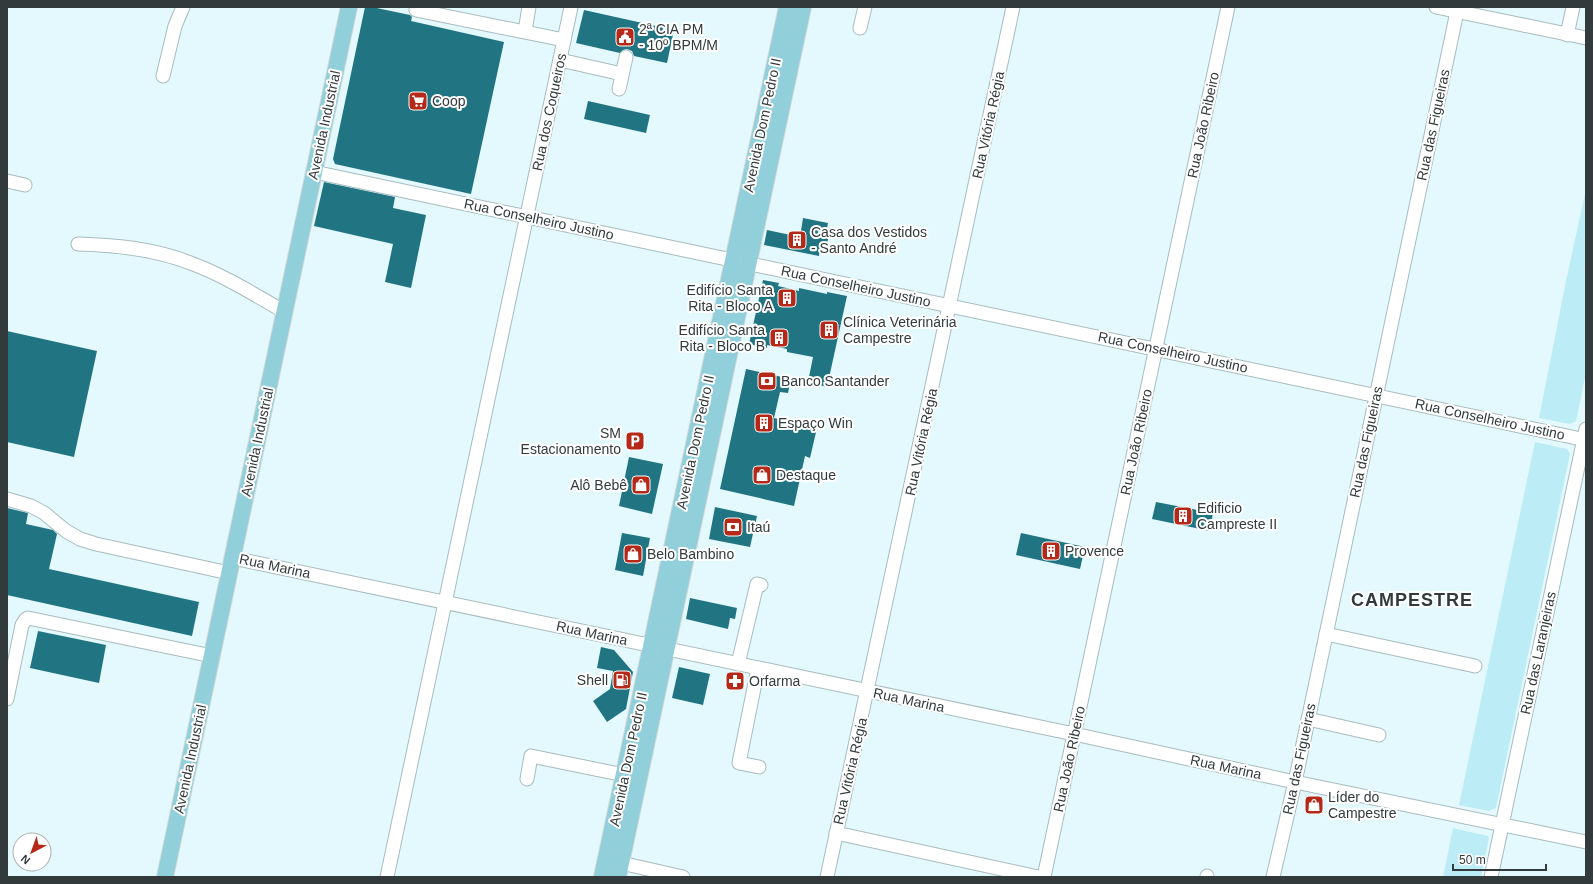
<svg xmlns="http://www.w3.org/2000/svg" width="1593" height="884" font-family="Helvetica,sans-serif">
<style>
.green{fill:#bcecf5}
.building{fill:#217583}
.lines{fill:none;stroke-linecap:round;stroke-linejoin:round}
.minor-casing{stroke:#a8bcbf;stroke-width:15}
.major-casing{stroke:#d6d8d8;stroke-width:18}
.minor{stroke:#fff;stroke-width:13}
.major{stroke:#91cfda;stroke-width:16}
.labels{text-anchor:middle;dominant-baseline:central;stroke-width:4;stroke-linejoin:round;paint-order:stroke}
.poi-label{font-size:14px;fill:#323a3c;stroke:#fff;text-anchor:start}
.street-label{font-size:14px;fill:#323a3c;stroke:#fff}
.district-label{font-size:18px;font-weight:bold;letter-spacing:1px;fill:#323a3c;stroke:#fff}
</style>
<rect width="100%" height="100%" fill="#e4f9fd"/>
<g class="green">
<polygon points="1586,190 1586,373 1576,421 1570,424 1539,418 1566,281"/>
<polygon points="1535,442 1567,449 1570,454 1496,808 1489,811 1459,805"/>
<polygon points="1453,828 1488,836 1489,838 1481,877 1443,877"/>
</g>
<g class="building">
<polygon points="365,7 372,7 410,15 412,17 411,21 504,42 471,194 335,164 333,159"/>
<polygon points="584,10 674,30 667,63 634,56 632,51 627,49 623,50 620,53 576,43"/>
<polygon points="588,101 650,115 646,133 584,119"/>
<polygon points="324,182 395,197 393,208 426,215 411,288 385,282 393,244 314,226"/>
<polygon points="803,218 828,223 826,233 829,234 827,244 821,243 819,256 764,245 767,230 800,237"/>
<polygon points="763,280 779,283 778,286 799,291 799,288 827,294 827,292 847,296 827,387 808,382 813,357 787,352 787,349 767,345 767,348 749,344"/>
<polygon points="7,331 97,351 74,457 7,442"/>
<polygon points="746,369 791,379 788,393 780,392 774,418 817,428 810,458 805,456 794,506 720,489"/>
<polygon points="629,457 663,464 652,514 619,506"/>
<polygon points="1156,502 1213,513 1210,531 1152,519"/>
<polygon points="715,507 757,516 750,547 709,539"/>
<polygon points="7,508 28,513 26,524 53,530 57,534 49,569 199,602 192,636 7,595"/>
<polygon points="622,533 650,538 643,576 615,570"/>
<polygon points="1021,533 1085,547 1080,569 1016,555"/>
<polygon points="690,598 737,608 735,619 730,618 728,629 686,619"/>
<polygon points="38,631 106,645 99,683 30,668"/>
<polygon points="601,647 614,650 633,672 626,709 607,722 593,701 610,689 613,671 597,668"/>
<polygon points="679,667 710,674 703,705 672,698"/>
</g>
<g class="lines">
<g class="minor-casing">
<g id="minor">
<polyline points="1436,7 1586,38"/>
<polyline points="416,10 564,40"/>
<polyline points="860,28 865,7"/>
<polyline points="525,31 529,7"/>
<polyline points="1567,35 1573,7"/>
<polyline points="560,60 622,74"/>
<polyline points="163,76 175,26 183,7"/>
<polyline points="619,89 626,57"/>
<polyline points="314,172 1586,440"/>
<polyline points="7,181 25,185"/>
<path d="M78,244C117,245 156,249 193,264C225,276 255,295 285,312"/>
<polyline points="7,499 31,506 44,513 66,531 80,539 96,544 229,573"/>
<polyline points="233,558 1074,734 1295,782 1586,842"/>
<polyline points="1326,634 1475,666"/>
<polyline points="738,664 757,584 761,585"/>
<polyline points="758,668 739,763 759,767"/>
<polyline points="7,699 22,625 26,619 28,618 212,656"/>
<polyline points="1308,719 1379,735"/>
<polyline points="527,779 531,756 624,775"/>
<polyline points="836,833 1038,877"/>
<polyline points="621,863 683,877"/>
<polyline points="387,877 571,7"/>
<polyline points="827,877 1013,7"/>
<polyline points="1044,877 1228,7"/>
<polyline points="1207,877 1207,876"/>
<polyline points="1273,877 1295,782 1458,7"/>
<polyline points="1491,877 1586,429"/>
</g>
</g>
<g class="major-casing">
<g id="major">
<polyline points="165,877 349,7"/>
<polyline points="602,877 787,7"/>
<polyline points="618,877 803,7"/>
</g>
</g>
<use href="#minor" class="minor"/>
<use href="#major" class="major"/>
</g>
<defs>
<g id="civic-square" transform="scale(1)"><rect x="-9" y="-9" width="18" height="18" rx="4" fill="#b62919" stroke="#fff"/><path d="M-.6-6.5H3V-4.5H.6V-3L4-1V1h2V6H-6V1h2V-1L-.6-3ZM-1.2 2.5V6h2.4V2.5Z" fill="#fff"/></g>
<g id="supermarket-square" transform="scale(1)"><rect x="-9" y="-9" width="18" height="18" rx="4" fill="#b62919" stroke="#fff"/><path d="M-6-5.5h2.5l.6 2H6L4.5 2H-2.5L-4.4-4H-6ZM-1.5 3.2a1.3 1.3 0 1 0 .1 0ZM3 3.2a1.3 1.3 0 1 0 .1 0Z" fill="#fff"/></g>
<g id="building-square" transform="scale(1)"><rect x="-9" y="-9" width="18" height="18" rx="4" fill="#b62919" stroke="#fff"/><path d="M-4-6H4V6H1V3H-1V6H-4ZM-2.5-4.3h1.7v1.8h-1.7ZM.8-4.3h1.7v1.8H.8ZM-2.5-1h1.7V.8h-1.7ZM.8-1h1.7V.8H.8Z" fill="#fff"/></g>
<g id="bank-square" transform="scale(1)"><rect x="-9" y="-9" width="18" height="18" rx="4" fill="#b62919" stroke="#fff"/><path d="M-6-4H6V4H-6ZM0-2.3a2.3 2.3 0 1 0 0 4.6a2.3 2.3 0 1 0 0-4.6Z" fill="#fff"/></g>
<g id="parking-square" transform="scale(1)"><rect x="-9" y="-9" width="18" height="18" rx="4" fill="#b62919" stroke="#fff"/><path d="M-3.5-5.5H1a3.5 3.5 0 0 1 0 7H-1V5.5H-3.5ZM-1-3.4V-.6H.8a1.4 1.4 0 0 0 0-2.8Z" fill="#fff"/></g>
<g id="shop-square" transform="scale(1)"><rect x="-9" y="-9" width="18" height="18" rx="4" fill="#b62919" stroke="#fff"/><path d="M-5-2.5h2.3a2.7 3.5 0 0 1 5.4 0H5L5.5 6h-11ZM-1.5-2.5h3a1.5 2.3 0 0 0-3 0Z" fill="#fff"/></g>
<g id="fuel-square" transform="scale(1)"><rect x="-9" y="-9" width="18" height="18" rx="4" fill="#b62919" stroke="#fff"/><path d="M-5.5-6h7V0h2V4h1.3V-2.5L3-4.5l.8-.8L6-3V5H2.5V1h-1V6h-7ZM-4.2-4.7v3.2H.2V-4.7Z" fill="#fff"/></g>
<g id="pharmacy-square" transform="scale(1)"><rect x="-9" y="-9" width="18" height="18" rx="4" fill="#b62919" stroke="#fff"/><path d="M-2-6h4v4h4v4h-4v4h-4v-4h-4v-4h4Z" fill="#fff"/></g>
</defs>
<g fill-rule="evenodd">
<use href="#civic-square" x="625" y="37"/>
<use href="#supermarket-square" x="418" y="101"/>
<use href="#building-square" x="797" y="240"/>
<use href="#building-square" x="787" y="298"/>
<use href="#building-square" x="829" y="330"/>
<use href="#building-square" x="779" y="338"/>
<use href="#bank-square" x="767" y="381"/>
<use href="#building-square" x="764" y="423"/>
<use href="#parking-square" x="635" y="441"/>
<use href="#shop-square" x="762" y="475"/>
<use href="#shop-square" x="641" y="485"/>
<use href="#building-square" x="1183" y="516"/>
<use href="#bank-square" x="733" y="527"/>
<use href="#building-square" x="1051" y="551"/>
<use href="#shop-square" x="633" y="554"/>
<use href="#fuel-square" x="622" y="680"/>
<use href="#pharmacy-square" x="735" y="681"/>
<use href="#shop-square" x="1314" y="805"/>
</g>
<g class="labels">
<g class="poi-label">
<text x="639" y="29">2ª CIA PM<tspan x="639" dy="16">- 10º BPM/M</tspan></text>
<text x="432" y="101">Coop</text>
<text x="811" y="232">Casa dos Vestidos<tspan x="811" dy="16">- Santo André</tspan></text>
<text x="773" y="290" text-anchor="end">Edifício Santa<tspan x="773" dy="16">Rita - Bloco A</tspan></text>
<text x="843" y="322">Clínica Veterinária<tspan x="843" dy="16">Campestre</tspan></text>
<text x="765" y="330" text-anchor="end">Edifício Santa<tspan x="765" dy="16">Rita - Bloco B</tspan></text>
<text x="781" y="381">Banco Santander</text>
<text x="778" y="423">Espaço Win</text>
<text x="621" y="433" text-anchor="end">SM<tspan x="621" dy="16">Estacionamento</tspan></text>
<text x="776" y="475">Destaque</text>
<text x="627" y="485" text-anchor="end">Alô Bebê</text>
<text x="1197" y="508">Edificio<tspan x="1197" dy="16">Campreste II</tspan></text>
<text x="747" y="527">Itaú</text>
<text x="1065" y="551">Provence</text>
<text x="647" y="554">Belo Bambino</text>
<text x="608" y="680" text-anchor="end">Shell</text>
<text x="749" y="681">Orfarma</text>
<text x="1328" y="797">Líder do<tspan x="1328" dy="16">Campestre</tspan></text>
</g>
<g class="street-label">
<text transform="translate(549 112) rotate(-78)">Rua dos Coqueiros</text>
<text transform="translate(324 125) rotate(-78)">Avenida Industrial</text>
<text transform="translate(762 125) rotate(-78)">Avenida Dom Pedro II</text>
<text transform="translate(988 125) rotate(-78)">Rua Vitória Régia</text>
<text transform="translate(1203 125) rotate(-78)">Rua João Ribeiro</text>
<text transform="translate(1433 125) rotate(-78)">Rua das Figueiras</text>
<text transform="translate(539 219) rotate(12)">Rua Conselheiro Justino</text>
<text transform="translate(856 286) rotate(12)">Rua Conselheiro Justino</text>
<text transform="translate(1173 352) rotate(12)">Rua Conselheiro Justino</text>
<text transform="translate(1490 419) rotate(12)">Rua Conselheiro Justino</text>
<text transform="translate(257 442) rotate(-78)">Avenida Industrial</text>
<text transform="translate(695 442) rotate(-78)">Avenida Dom Pedro II</text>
<text transform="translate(921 442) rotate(-78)">Rua Vitória Régia</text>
<text transform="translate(1136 442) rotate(-78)">Rua João Ribeiro</text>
<text transform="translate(1366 442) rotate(-78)">Rua das Figueiras</text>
<text transform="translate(275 566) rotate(12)">Rua Marina</text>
<text transform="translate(592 633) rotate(12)">Rua Marina</text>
<text transform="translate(1538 653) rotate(-78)">Rua das Laranjeiras</text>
<text transform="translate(909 700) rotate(12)">Rua Marina</text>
<text transform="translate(190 759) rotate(-78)">Avenida Industrial</text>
<text transform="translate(628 759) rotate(-78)">Avenida Dom Pedro II</text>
<text transform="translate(1069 759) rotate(-78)">Rua João Ribeiro</text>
<text transform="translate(1299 759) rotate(-78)">Rua das Figueiras</text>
<text transform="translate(1226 767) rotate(12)">Rua Marina</text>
<text transform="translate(850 771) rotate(-77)">Rua Vitória Régia</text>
</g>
<g class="district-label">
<text x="1412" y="600">CAMPESTRE</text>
</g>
</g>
<rect width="1593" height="884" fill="none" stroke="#323a3c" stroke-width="16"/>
<g transform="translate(32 852) rotate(221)"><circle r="19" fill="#ffffff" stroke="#adb0b1"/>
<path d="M0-3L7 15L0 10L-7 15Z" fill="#b62919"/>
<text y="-6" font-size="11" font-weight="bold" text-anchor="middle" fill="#323a3c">N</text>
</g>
<path d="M1453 864v6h93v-6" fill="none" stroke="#323a3c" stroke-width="2"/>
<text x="1459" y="864" font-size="12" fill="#323a3c" stroke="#ffffff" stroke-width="3" paint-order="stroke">50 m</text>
</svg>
